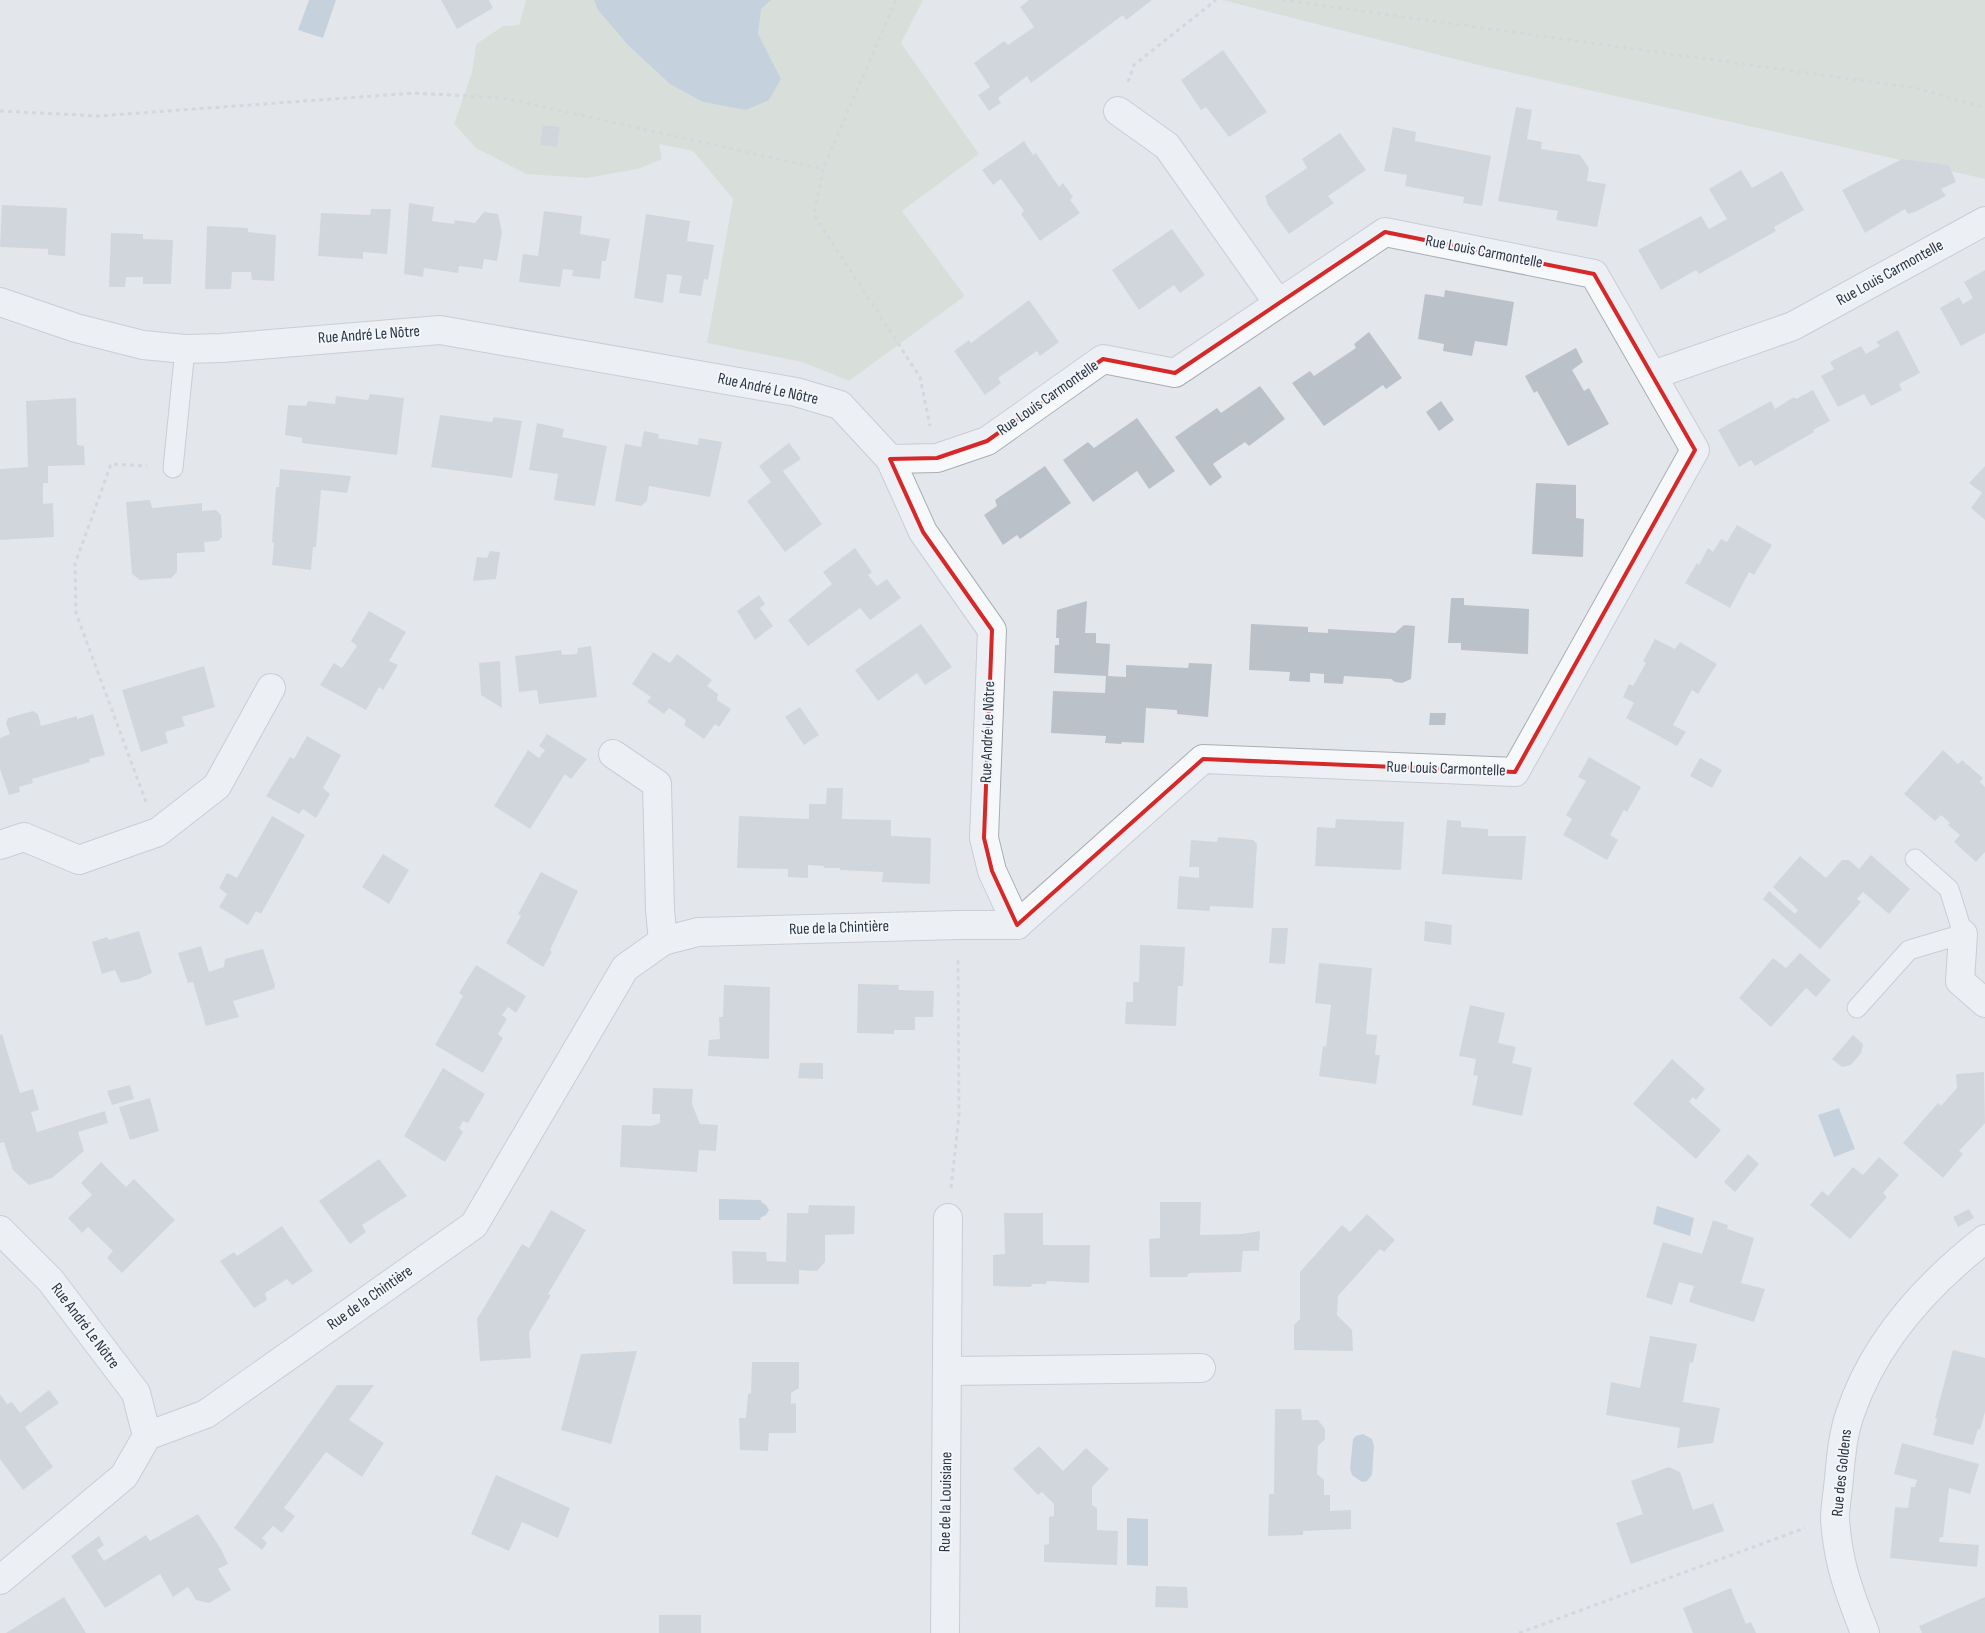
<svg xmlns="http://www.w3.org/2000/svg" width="1985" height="1633" font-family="'Sofia Sans Condensed',sans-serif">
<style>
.green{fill:#cad6c5}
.water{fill:#9fb7cb}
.building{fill:#bbc1c9}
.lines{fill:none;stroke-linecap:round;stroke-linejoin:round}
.lane-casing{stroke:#a8aeb6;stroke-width:21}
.street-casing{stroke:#a8aeb6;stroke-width:30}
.path{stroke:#c1c5cb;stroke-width:3;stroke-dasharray:4 4;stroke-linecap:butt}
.lane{stroke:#f6f8fa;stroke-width:19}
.street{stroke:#f6f8fa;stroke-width:28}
.marked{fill:none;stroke:#d62828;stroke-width:4;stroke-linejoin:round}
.labels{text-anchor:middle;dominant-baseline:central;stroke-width:4;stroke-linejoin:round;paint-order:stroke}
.street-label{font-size:16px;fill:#2b3544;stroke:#f3f6f9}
</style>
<rect width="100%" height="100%" fill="#e3e7ec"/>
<g class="green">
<polygon points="526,0 923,0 901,43 979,154 902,211 965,296 849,381 802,362 707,343 733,199 693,151 659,144 662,159 638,169 587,178 526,174 476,148 454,124 472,72 476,44 503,26 519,25"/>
<polygon points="1222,0 1985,0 1985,179 1486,67"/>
</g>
<g class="water">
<polygon points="309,0 336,0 323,38 298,30"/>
<polygon points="594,0 771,0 761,9 758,34 781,79 769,100 746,110 703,102 670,84 628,45 598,10"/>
<polygon points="1839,1108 1855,1149 1834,1157 1818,1115"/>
<polygon points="719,1199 761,1200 761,1202 766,1205 769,1210 766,1215 760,1218 761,1220 719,1220"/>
<polygon points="1657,1206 1694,1218 1690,1236 1653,1224"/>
<polygon points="1363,1434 1372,1439 1374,1446 1372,1475 1367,1481 1362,1482 1352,1475 1350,1469 1353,1439 1356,1436"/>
<polygon points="1127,1518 1148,1519 1148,1566 1127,1565"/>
</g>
<g class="building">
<polygon points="441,0 489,0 493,8 457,29"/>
<polygon points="1029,0 1152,0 1126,20 1123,15 1031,83 1027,76 998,98 1001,103 989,111 978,95 990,87 974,63 1004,41 1008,45 1034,27 1020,7"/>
<polygon points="1223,50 1267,112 1229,137 1206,107 1201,110 1181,80"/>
<polygon points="1516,107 1532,110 1527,139 1542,142 1541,149 1580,155 1589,168 1587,181 1606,184 1597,227 1556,220 1558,211 1498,201"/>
<polygon points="543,125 560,127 557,147 540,145"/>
<polygon points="1393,127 1416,132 1415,141 1491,156 1482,206 1463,203 1464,197 1405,186 1407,175 1384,171"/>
<polygon points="1340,133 1366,170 1328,196 1334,203 1289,234 1268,205 1265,196 1307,168 1302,159"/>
<polygon points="1024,141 1033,155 1036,153 1059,187 1063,183 1073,197 1070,200 1080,213 1040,241 1021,214 1024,211 1001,179 993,185 982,170"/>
<polygon points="1902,159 1949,165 1956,182 1941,189 1946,196 1917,211 1908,214 1905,209 1865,233 1842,190"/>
<polygon points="1741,170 1752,188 1782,171 1804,210 1774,227 1776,231 1744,249 1699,274 1696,270 1661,290 1638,250 1701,216 1709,229 1727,219 1709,189"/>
<polygon points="409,203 434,207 432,221 454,224 455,220 475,223 484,212 498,214 502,232 497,261 484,259 482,269 459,266 458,273 424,268 423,277 404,274"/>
<polygon points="2,205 67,208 65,256 48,255 48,249 0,247"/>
<polygon points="371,209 391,209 387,254 363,252 363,259 318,256 321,213 370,215"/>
<polygon points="544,211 582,216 580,234 610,239 606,261 602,261 600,279 572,276 573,270 563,269 560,287 519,282 523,254 538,256"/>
<polygon points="646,214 690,221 687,241 714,245 708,280 704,279 701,296 679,293 682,276 667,274 663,303 634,298"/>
<polygon points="207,226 248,228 248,232 276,235 274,281 252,280 251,272 232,272 231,289 205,289"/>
<polygon points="1172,229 1205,275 1180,293 1174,285 1139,310 1112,270"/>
<polygon points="111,233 143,234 143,239 173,240 171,284 143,284 143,277 126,277 125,287 109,287"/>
<polygon points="1985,270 1985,333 1961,346 1940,308 1959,297 1963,304 1973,298 1964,282"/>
<polygon points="1445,290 1514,302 1507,346 1475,341 1472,356 1443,351 1444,344 1418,339 1425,294 1444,297"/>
<polygon points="1029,300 1059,342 1040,356 1037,351 998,378 1001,383 985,395 954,351 969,340 971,343"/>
<polygon points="1898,330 1920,373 1899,384 1902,390 1871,406 1864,394 1838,407 1821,376 1834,369 1830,362 1861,346 1866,354 1880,346 1876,342"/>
<polygon points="1369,332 1402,378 1386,389 1383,385 1324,426 1292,383 1310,371 1314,376 1356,348 1354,344"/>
<polygon points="1576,348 1583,362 1572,370 1584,391 1589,388 1609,424 1568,446 1537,391 1534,393 1525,376"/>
<polygon points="1260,386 1285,419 1249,446 1245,442 1213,464 1222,477 1210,486 1175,437 1217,408 1221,413"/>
<polygon points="1813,390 1830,421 1813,430 1814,432 1755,466 1751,460 1739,467 1718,430 1771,401 1775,409 1794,397 1796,399"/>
<polygon points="370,394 404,398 397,455 302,443 302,438 285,435 288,405 306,406 308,401 335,404 336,396 368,400"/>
<polygon points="76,398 77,445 84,446 85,465 48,466 48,483 43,483 43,504 53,503 54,537 0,540 0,469 28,467 26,401"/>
<polygon points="1441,401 1454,420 1439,431 1426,412"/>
<polygon points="440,415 492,422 494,417 522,421 512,478 431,467"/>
<polygon points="1137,418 1175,471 1149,489 1137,471 1093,502 1063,460 1088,442 1094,448"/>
<polygon points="537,423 564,429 562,437 607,446 595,506 554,500 558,474 529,470"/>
<polygon points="644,431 659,434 658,438 698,445 699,438 722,442 710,497 649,486 647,501 641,506 615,501 625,444 641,447"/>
<polygon points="789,443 801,459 783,471 822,524 785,552 747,501 771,482 759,466"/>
<polygon points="1045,466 1071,503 1020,539 1017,535 1003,545 984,515 997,506 995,500"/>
<polygon points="1985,466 1985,520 1971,508 1982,493 1969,483"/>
<polygon points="280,469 351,476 347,493 321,490 316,547 313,547 311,570 272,565 274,543 272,542 276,487 279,487"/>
<polygon points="1536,483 1576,485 1576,518 1584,519 1583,557 1532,554"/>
<polygon points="150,500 152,508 202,503 202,511 216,510 221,515 222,537 218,541 204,542 205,552 177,553 177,572 171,578 140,580 132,574 126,502"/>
<polygon points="1737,525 1772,545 1754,575 1749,572 1730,608 1685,583 1697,563 1699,565 1708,548 1713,552 1721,539 1727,542"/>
<polygon points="855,548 872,572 868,575 877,586 887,579 901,598 870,620 860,608 808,646 788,620 832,584 823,572"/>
<polygon points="490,551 500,552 496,579 473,581 477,557 487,558"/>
<polygon points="759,595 765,604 760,608 773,626 755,640 737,611"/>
<polygon points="1451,598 1464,598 1464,605 1529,609 1528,654 1461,650 1461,643 1448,643"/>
<polygon points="1087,601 1085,633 1096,633 1096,643 1110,644 1108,676 1126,677 1126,665 1188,668 1189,663 1212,664 1208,717 1177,714 1177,710 1146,708 1144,743 1122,742 1121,744 1105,743 1106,736 1051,733 1053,691 1105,693 1106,676 1054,673 1055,645 1059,645 1059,638 1056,638 1057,610"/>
<polygon points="369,611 406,632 389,661 398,665 383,690 379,687 366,710 320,685 334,663 342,668 357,646 351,641"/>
<polygon points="921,624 952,667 925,685 917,673 878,701 855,670"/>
<polygon points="1251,624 1308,627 1308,632 1328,633 1328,629 1395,633 1404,625 1415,626 1411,679 1402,683 1395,682 1391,679 1344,676 1343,684 1324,683 1324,674 1310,673 1310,682 1289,681 1290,672 1249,670"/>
<polygon points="1655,639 1675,649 1680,642 1717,664 1698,694 1692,690 1673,725 1686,732 1677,746 1626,718 1634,703 1623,697 1629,684 1633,686 1646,663 1643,661"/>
<polygon points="591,646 597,697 539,704 537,690 519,692 515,656 561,650 562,655 577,654 578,648"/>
<polygon points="653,652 670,663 677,654 712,680 707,686 718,694 717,700 731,709 719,727 715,724 704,739 684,725 686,720 669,708 664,714 647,702 651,697 632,684"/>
<polygon points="500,661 502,708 481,695 479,663"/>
<polygon points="204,666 215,707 182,717 185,726 165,732 168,743 141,752 122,690"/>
<polygon points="800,707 819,735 804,745 785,717"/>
<polygon points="33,711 38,714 41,726 77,716 77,719 93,714 105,755 89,759 90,762 32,779 33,783 19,787 20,792 9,795 0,769 0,738 10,734 6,723 8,718"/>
<polygon points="1430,713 1446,713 1445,725 1429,725"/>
<polygon points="547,734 587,759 571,779 565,774 530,829 494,806 528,750 539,758 545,750 539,746"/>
<polygon points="307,736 341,755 323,788 330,794 316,818 303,809 299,814 266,796 290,757 294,759"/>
<polygon points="1943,750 1958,764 1962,760 1983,778 1980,782 1985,787 1985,852 1976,862 1954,842 1960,835 1948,825 1950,823 1941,815 1935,821 1904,794"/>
<polygon points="1589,757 1641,787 1627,812 1624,810 1610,835 1618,840 1607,860 1563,835 1572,819 1566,815 1586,781 1578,777"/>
<polygon points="1700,758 1722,770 1712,788 1690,776"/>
<polygon points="827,788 843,788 842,819 891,820 891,836 931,838 930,884 882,882 883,872 840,870 840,868 824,868 824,866 808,865 808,878 788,877 788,869 737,868 739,816 809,819 809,804 826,804"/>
<polygon points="272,816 305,835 261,914 256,911 248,925 219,907 227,894 219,888 227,873 237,878"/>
<polygon points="1336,819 1404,822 1401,870 1315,866 1317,827 1335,828"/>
<polygon points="1447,820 1461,821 1461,827 1488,829 1488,836 1526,836 1522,880 1442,874"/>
<polygon points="1218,837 1253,840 1257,844 1253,908 1210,906 1210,911 1177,909 1179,876 1199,878 1199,867 1189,867 1191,840 1217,842"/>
<polygon points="383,854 409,870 389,904 362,887"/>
<polygon points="1871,855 1910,889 1889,914 1863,892 1857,899 1861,902 1820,949 1763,899 1769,891 1795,914 1798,910 1773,887 1800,856 1826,878 1842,860 1849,860 1859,869"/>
<polygon points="541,872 578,891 550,950 552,952 543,967 506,943 521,916 518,914"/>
<polygon points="1425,921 1452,925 1451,945 1424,941"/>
<polygon points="1272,928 1288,928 1285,964 1269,963"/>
<polygon points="139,931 152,973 139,979 121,983 115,970 102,974 92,942 107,937 109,940"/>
<polygon points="1140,945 1185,947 1183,986 1178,986 1176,1026 1125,1024 1126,1002 1133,1002 1133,982 1139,982"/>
<polygon points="201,946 209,972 224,967 225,959 263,949 275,985 274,989 233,1001 239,1017 206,1026 193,982 188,983 178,953"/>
<polygon points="1800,953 1831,980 1816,997 1806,988 1771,1027 1739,998 1773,958 1786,968"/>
<polygon points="1319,963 1372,968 1366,1034 1377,1035 1375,1055 1380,1055 1376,1084 1319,1076 1323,1046 1326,1047 1331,1005 1315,1003"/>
<polygon points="476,965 526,996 516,1013 508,1007 502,1015 507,1019 498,1034 503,1038 483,1073 435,1045 463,996 459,993"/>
<polygon points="858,984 899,985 898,990 934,991 933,1017 915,1017 915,1030 894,1030 894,1034 857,1033"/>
<polygon points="724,985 770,987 769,1059 708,1056 709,1040 720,1039 719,1017 723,1017"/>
<polygon points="1470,1005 1505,1013 1498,1043 1516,1047 1512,1063 1532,1068 1522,1116 1472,1105 1478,1076 1473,1075 1476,1059 1459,1056"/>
<polygon points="2,1034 20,1093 33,1089 39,1110 31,1112 37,1132 105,1111 108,1123 78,1132 84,1151 52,1178 29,1185 13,1170 4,1142 0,1143 0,1035"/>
<polygon points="1853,1035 1863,1044 1861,1053 1851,1065 1842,1067 1832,1059"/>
<polygon points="1672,1059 1705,1089 1696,1100 1693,1097 1689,1102 1721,1130 1696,1159 1633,1104"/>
<polygon points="800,1063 823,1063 823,1079 798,1078"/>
<polygon points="443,1068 485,1094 468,1123 463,1121 459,1128 463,1132 445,1162 404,1136"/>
<polygon points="1984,1072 1985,1123 1959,1151 1963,1154 1943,1178 1903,1143 1938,1103 1941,1106 1957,1088 1956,1074"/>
<polygon points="130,1085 134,1099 112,1105 107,1091"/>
<polygon points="653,1088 693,1089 692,1104 700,1124 718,1125 716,1151 699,1150 697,1172 620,1167 622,1125 651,1126 660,1123 660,1114 652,1114"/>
<polygon points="150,1098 159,1131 130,1140 119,1107"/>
<polygon points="1748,1154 1759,1164 1735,1192 1724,1182"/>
<polygon points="1879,1157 1899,1175 1883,1193 1887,1197 1850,1239 1810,1205 1822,1191 1828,1196 1853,1167 1863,1175"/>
<polygon points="379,1159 407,1196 362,1225 366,1232 350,1244 319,1201"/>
<polygon points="101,1162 126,1187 134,1179 175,1220 122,1273 107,1258 113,1251 88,1227 82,1233 68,1218 92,1195 81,1183"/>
<polygon points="1160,1202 1201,1202 1200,1235 1242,1234 1260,1231 1259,1251 1243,1251 1241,1272 1189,1273 1187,1277 1150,1277 1149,1239 1160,1238"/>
<polygon points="809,1205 855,1206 854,1234 825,1235 825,1262 817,1271 799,1270 799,1284 733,1284 732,1251 766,1252 767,1261 786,1262 787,1213 808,1213"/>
<polygon points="1969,1209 1974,1218 1958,1227 1953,1217"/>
<polygon points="551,1210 586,1230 548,1294 551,1295 529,1332 531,1358 480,1361 477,1319 522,1244 529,1248"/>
<polygon points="1004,1213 1043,1213 1043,1245 1090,1245 1089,1283 1047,1281 1046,1284 1032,1284 1031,1287 993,1286 993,1255 1005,1254"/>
<polygon points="1367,1214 1395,1240 1384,1252 1380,1249 1338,1296 1337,1315 1352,1330 1353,1351 1294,1350 1294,1325 1300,1319 1300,1272 1342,1225 1350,1232"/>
<polygon points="1713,1220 1728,1225 1727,1229 1754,1238 1741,1283 1765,1289 1754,1322 1689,1302 1694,1286 1679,1282 1672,1305 1646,1297 1663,1242 1702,1254"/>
<polygon points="282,1226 313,1271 292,1285 287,1279 265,1293 267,1300 254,1308 220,1261 234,1252 237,1256"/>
<polygon points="1650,1336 1697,1344 1693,1363 1690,1362 1683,1402 1720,1408 1713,1443 1677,1448 1680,1428 1606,1415 1611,1382 1640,1388"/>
<polygon points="1953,1350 1985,1358 1985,1412 1980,1430 1978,1429 1973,1445 1933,1435 1937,1419 1935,1418"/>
<polygon points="637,1351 611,1444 561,1430 581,1354"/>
<polygon points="752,1362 799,1362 799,1388 791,1393 791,1404 796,1403 796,1433 769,1433 768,1451 740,1450 739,1418 746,1418 748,1394 751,1393"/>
<polygon points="337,1385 374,1385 349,1420 384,1443 362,1477 326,1452 284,1508 295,1516 282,1533 273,1526 262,1538 267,1543 262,1550 234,1528"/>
<polygon points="49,1390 59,1403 25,1427 53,1467 23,1490 0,1459 0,1394 7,1404 12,1402 20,1413"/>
<polygon points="1275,1409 1301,1409 1302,1420 1318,1420 1325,1429 1325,1439 1318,1446 1317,1474 1324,1480 1324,1495 1330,1495 1330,1511 1351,1510 1351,1529 1303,1531 1303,1535 1268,1536 1269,1494 1274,1494"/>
<polygon points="1902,1443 1979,1464 1970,1494 1949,1488 1943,1537 1940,1537 1939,1542 1979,1545 1977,1567 1890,1558 1895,1507 1908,1508 1911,1487 1915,1487 1917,1480 1894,1474"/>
<polygon points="1039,1446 1063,1471 1086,1448 1109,1469 1092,1487 1092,1505 1097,1508 1097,1530 1118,1531 1117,1565 1044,1562 1044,1545 1049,1544 1049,1517 1054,1516 1054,1504 1042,1492 1038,1495 1013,1469"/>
<polygon points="1669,1467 1680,1472 1693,1510 1713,1503 1724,1531 1631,1564 1616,1523 1643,1514 1631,1481"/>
<polygon points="496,1475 570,1508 558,1538 522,1522 509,1551 471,1534"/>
<polygon points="198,1514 221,1549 228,1564 218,1569 231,1590 209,1603 196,1600 188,1587 173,1597 160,1574 105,1608 71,1556 99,1536 104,1545 97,1550 104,1561 146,1535 150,1541"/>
<polygon points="1156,1586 1187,1587 1188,1608 1155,1607"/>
<polygon points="1731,1588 1746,1624 1751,1622 1756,1633 1693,1633 1683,1608"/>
<polygon points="64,1597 86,1633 6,1633"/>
<polygon points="1985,1597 1985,1633 1922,1633 1919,1626"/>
<rect x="659" y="1615" width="42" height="18"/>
</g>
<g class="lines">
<g class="lane-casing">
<g id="lane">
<polyline points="173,468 185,349"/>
<polyline points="1857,1008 1909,950 1963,934 1949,889 1915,859"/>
</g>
</g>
<g class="street-casing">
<g id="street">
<polyline points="1118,111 1167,146 1278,303"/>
<polyline points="0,302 76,328 143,345 185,349 222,348 440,330 796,392 840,405 890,459 923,532 992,630 984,838 992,871 1017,925"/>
<polyline points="1653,375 1793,326 1985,221"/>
<polyline points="890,459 937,458 987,441 1103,359 1175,373 1385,232 1594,274 1695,450 1515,772 1203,759 1017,925"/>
<polyline points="613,754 657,784 660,910 663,941"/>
<polyline points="0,845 24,837 79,860 158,832 217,786 271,688"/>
<polyline points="1963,934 1960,981 1985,1003"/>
<polyline points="0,1230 51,1281 136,1393 147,1436"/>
<polyline points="947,1371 1201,1368"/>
<polyline points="0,1580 124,1476 147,1436 206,1414 474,1225 625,968 663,941 698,932 958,925 1017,925"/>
<polyline points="945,1633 948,1218"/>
<path d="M1865,1633C1856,1609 1846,1586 1841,1561C1838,1548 1836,1533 1835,1519C1835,1506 1838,1491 1839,1478C1841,1456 1843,1434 1850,1414C1874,1342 1926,1285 1985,1239"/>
</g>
</g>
<g class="path">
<polyline points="896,0 823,169 814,215 920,377 930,426"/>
<polyline points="1282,0 1916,88 1985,108"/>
<polyline points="1128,82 1134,65 1216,0"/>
<polyline points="0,111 98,116 415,93 503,98 823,169"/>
<polyline points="146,802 76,613 75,564 111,464 147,466"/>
<polyline points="951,1188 959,1116 958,957"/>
<polyline points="1519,1633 1805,1528"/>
</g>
<use href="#lane" class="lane"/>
<use href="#street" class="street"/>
</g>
<path d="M0 0H1985V1633H0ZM1385,232L1594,274L1695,450L1515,772L1203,759L1017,925L992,871L984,838L992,630L923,532L890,459L937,458L987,441L1103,359L1175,373Z" fill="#e3e7ec" fill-opacity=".55" fill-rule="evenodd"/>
<path class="marked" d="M1385,232L1594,274L1695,450L1515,772L1203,759L1017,925L992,871L984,838L992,630L923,532L890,459L937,458L987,441L1103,359L1175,373Z"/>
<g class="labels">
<g class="street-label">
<text transform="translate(1484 252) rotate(11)">Rue Louis Carmontelle</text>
<text transform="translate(1890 273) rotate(-29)">Rue Louis Carmontelle</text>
<text transform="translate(369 335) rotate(-4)">Rue André Le Nôtre</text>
<text transform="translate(768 389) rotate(12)">Rue André Le Nôtre</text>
<text transform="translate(1048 398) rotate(-35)">Rue Louis Carmontelle</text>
<text transform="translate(988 732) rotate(-88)">Rue André Le Nôtre</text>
<text transform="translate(1446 769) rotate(2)">Rue Louis Carmontelle</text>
<text transform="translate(839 928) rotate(-2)">Rue de la Chintière</text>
<text transform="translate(370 1298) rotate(-35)">Rue de la Chintière</text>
<text transform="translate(85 1326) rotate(53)">Rue André Le Nôtre</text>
<text transform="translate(1842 1473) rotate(-84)">Rue des Goldens</text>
<text transform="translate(946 1502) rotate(-89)">Rue de la Louisiane</text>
</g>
</g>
</svg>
